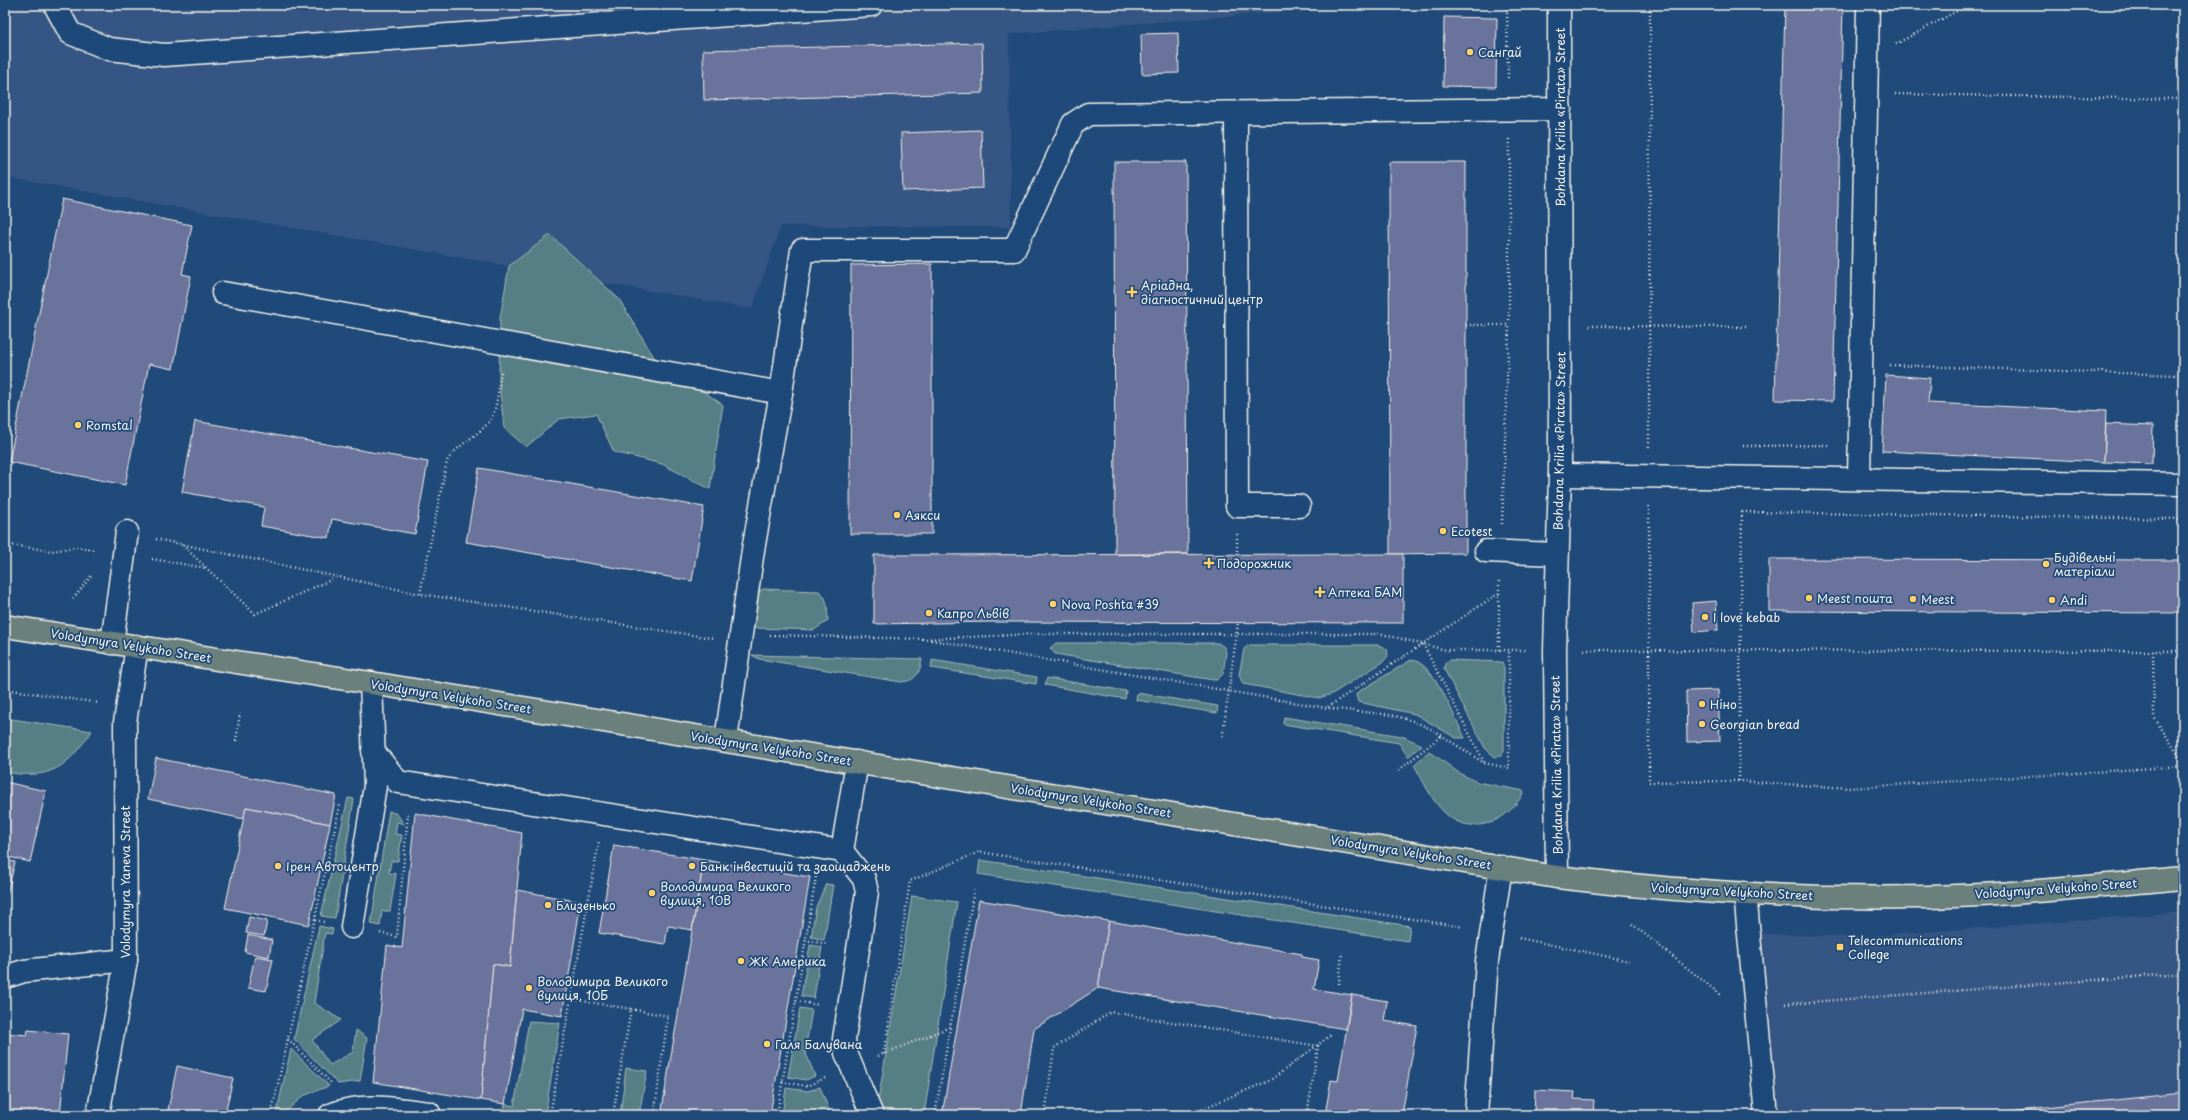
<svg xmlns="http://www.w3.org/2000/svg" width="2188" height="1120" font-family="'Playpen Sans',sans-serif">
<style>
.built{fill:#365684}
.green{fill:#577f85;stroke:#a6b8b6}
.building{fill:#6a739c;stroke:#f4f1e8}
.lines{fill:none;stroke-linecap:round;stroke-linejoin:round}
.minor-casing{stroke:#f4f1e8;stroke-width:25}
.major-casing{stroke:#f4f1e8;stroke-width:25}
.path{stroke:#f4f1e8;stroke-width:2.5;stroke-dasharray:1 3;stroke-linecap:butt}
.minor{stroke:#1f4a7a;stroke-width:22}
.major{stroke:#6a807d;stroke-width:22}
.poi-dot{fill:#ffd166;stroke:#1f4a7a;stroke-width:1.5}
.labels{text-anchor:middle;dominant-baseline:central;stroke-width:3.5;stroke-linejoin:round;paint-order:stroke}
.poi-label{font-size:12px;fill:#f4f1e8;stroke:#1f4a7a;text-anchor:start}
.street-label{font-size:12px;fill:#f4f1e8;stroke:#1f4a7a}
</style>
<rect width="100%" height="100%" fill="#1f4a7a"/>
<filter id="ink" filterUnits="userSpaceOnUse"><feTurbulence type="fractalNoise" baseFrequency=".025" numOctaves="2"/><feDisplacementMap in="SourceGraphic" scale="8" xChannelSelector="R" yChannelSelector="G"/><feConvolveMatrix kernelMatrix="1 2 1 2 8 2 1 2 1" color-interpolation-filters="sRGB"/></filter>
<g filter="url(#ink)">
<g class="built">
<polygon points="5,5 1367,5 1009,34 1011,227 781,226 752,309 5,177"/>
<polygon points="2183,912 2183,1115 1760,1115 1752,1010 1737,933 1862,937"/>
</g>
<g class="green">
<polygon points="550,235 619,299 654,357 723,405 710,489 662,464 614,452 596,414 559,419 526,447 504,428 499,382 500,318 509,266"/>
<path d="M763,589L819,591C829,598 827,610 828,621L814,630L754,628L751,623L753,595Z"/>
<polygon points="1056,643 1218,643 1224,647 1226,653 1223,674 1217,680 1213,680 1055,654 1050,648"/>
<polygon points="1249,645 1379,645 1387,649 1388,656 1383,662 1332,694 1319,698 1243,684 1239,675 1244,649"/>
<path d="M752,655L922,659C920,673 916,681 901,682L759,659Z"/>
<polygon points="932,660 1037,677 1036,684 931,668"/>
<path d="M1411,660C1433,660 1455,719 1465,738H1456L1415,714L1358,702L1356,695L1358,692Z"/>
<polygon points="1450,660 1502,662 1504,668 1504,751 1501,756 1495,757 1485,748 1444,669 1445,663"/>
<polygon points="1047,678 1126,691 1125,699 1045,685"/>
<polygon points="1137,693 1218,706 1217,713 1136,700"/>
<polygon points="1284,717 1402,736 1422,745 1408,757 1399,743 1283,724"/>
<path d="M5,718L92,731C66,768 52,780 5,772Z"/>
<path d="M1429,751L1459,773L1477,782L1524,791C1511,821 1470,839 1444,812C1431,800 1423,780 1414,765Z"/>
<polygon points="348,798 354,799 335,918 321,916"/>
<polygon points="389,811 397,814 404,824 397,822 395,834 402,835 398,861 391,861 389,873 396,874 390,911 382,911 380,926 371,924"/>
<polygon points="980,860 1410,926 1408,941 978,874"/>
<polygon points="826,884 833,885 824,940 811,937 816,907"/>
<polygon points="912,896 957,902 924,1115 877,1108"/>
<polygon points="319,926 333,929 332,934 325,933 314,1003 341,1020 312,1040 330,1065 353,1052 356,1030 367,1038 360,1081 338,1084 294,1039"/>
<polygon points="810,945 822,947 814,998 801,996"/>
<polygon points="800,1008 812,1010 805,1051 815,1076 806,1080 788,1077"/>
<polygon points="529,1021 560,1023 545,1115 503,1115 505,1104 514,1106"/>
<polygon points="291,1049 329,1086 303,1096 282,1115 276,1115"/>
<polygon points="626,1068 647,1071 639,1115 620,1115"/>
<polygon points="820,1087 831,1115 782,1115 786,1088 808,1091"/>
</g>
<g class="building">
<polygon points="1785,5 1843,5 1833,401 1775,400"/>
<polygon points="1444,17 1497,18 1496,87 1443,86"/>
<polygon points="1178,33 1179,73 1142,74 1141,34"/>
<polygon points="982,43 983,93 704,100 703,50"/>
<polygon points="981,130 983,188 903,191 901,133"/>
<polygon points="1114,162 1186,162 1188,554 1115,554"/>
<polygon points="1389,162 1466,162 1466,553 1390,554"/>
<polygon points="62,199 192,225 182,274 191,276 173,369 149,364 125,485 9,462"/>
<polygon points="932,264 932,534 850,534 851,265"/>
<polygon points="1886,375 1930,378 1928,403 2106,411 2104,462 1882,451"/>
<polygon points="195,421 428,462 415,534 332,519 329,538 261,526 264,507 182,492"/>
<polygon points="2106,424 2153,426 2152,464 2104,462"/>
<polygon points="479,468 704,507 692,581 466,542"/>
<polygon points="1403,554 1403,623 993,622 874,624 874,555"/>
<polygon points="1769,559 2183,560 2183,613 1769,611"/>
<polygon points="1716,601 1718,630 1694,632 1692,603"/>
<polygon points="1718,690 1720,741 1687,742 1686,691"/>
<polygon points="156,758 336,795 330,824 246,807 244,819 148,799"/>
<polygon points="5,782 46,791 30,862 5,856"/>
<polygon points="246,807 330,824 309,925 225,908"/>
<polygon points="415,813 522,833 510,967 493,964 481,1100 373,1082 387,945 402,948"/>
<polygon points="614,845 704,860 692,930 668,926 665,944 599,933"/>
<polygon points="5,860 15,862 6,899 5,899"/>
<polygon points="704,860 810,877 770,1115 661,1115"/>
<polygon points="517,890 581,902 562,1016 522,1009 505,1104 481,1100 493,964 510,967"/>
<polygon points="979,900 1109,921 1098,988 1034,1029 1021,1115 942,1115"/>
<polygon points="249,917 267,921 264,936 246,933"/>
<polygon points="1109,921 1302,954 1302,957 1319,960 1314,989 1352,995 1346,1029 1098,988"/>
<polygon points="248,935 272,940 269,957 245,952"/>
<polygon points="255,956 273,959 266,991 248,988"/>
<polygon points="1352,995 1387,1001 1384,1021 1417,1026 1402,1115 1325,1115 1331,1080 1338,1081"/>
<polygon points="28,1030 68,1034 60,1115 5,1115 5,1033 27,1035"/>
<polygon points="177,1066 233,1078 225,1115 167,1115"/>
<polygon points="1535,1090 1575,1092 1574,1099 1594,1100 1593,1115 1534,1115"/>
<polygon points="2183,1093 2183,1115 1968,1115"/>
</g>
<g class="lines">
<g class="minor-casing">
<g id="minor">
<polyline points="55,5 70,33 109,49 164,55 871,5"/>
<polyline points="1236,113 1237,506 1299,506"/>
<polyline points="223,293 781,393"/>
<polyline points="1560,475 2183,484"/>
<polyline points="1859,478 1868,5"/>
<polyline points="1486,551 1557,554"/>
<polyline points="112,643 127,532"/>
<polyline points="726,740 753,550 781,393 802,250 1014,250 1073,124 1088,114 1560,109"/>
<polyline points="373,751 398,782 842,851 864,879 867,892 844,1039 846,1053 872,1115"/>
<polyline points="842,851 857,762"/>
<polyline points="1557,877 1555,650 1560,475 1559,5"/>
<polyline points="1745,893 1766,1115"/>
<polyline points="352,927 375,786 371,683"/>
<polyline points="5,977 24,971 126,960"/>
<polyline points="98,1115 126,960 125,722 137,647"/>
<path d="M330,1115C362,1102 396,1109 429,1113"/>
<polyline points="1476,1115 1487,961 1501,867"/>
</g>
</g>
<g class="major-casing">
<path id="major" d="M5,626L371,683L1557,877C1697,894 1841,902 1982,895C2049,891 2116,884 2183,878"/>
</g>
<g class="path">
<polyline points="1507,5 1508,80"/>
<polyline points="1896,44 1968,5"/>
<polyline points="1895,94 2183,99"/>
<polyline points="1466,325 1509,325"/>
<polyline points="1589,326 1746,327"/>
<polyline points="1890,365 2179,375 2183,297"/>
<polyline points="2179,375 2183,381"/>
<polyline points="1743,446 1831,445"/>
<polyline points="1649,447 1650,5"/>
<polyline points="1649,506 1649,782 1739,781 1849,788 2183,766"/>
<polyline points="1742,512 2183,519"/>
<polyline points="1502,524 1509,325 1509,139"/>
<polyline points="1237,534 1237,554"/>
<polyline points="156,539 420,594 712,638"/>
<polyline points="5,544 52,551 77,547 96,550"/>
<polyline points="182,545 255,614 335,578"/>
<polyline points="152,559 206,568"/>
<path d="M420,594L447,461C457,445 476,437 488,423C498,411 498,388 501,372"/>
<polyline points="73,599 91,576"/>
<polyline points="770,635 925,639 1033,634 1382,634 1446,650 1527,650"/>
<polyline points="931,640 1327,708 1392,715 1413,721 1433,730 1484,763 1509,768 1509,650"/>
<polyline points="1423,644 1484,762"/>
<polyline points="1499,650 1499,581"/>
<polyline points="1584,650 2183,651"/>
<polyline points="2153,651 2154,717 2183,762"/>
<polyline points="5,689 99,703"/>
<polyline points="1328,707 1499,593"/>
<polyline points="1222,740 1238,623"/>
<polyline points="236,741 240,713"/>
<polyline points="1399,770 1441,736"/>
<polyline points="1739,781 1742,511"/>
<polyline points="315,920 324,922"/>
<polyline points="1632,924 1721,995"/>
<polyline points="380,933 397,937 408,813"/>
<polyline points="1519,938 1629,961"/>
<polyline points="805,940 828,944"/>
<polyline points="1339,984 1342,952"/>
<polyline points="570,999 631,1009 613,1115"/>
<polyline points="796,1001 818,1005"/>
<polyline points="1785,1004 2183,973"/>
<polyline points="631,1009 668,1016 654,1115"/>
<polyline points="288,1039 332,1084"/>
<polyline points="884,1054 910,881 979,852 1463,927"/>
<polyline points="878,1056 950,1027"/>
<polyline points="782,1082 807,1086 825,1078"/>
<polyline points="271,1115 340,805"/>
<polyline points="550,1115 599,841"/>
<polyline points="777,1115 816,877"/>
<polyline points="935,1115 974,890"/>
<polyline points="1045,1115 1054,1048 1111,1012 1318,1046 1307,1115"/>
<polyline points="1187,1115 1271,1080 1331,1035"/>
</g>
<use href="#minor" class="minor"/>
<use href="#major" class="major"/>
</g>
</g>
<g class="poi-dot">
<circle cx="1470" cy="52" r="4"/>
<path d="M1130 286h4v4h4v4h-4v4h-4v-4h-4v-4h4z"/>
<circle cx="78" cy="425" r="4"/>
<circle cx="897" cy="515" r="4"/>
<circle cx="1443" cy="531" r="4"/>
<path d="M1207 557h4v4h4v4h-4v4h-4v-4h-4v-4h4z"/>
<circle cx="2046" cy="564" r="4"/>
<path d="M1318 586h4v4h4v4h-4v4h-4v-4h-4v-4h4z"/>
<circle cx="1809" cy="598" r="4"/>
<circle cx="1913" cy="599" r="4"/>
<circle cx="2052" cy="600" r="4"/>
<circle cx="1053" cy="604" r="4"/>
<circle cx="929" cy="613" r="4"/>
<circle cx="1705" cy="617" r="4"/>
<circle cx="1702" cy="704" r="4"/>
<circle cx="1702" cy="724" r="4"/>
<circle cx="278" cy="866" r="4"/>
<circle cx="692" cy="866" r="4"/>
<circle cx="652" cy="893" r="4"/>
<circle cx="548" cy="905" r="4"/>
<rect x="1836" y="943" width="8" height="8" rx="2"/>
<circle cx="741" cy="961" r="4"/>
<circle cx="529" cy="988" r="4"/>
<circle cx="767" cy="1044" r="4"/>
</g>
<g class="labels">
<g class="poi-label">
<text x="1478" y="52">Сангай</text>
<text x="1141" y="285">Аріадна,<tspan x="1141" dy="14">діагностичний центр</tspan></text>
<text x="86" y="425">Romstal</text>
<text x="905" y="515">Аякси</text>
<text x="1451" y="531">Ecotest</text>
<text x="2054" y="557">Будівельні<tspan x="2054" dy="14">матеріали</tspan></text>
<text x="1217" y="563">Подорожник</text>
<text x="1328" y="592">Аптека БАМ</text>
<text x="1817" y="598">Meest пошта</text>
<text x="1921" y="599">Meest</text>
<text x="2060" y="600">Andi</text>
<text x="1061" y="604">Nova Poshta #39</text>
<text x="937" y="613">Капро Львів</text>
<text x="1713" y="617">I love kebab</text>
<text x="1710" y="704">Ніно</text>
<text x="1710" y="724">Georgian bread</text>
<text x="286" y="866">Ірен Автоцентр</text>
<text x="700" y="866">Банк інвестицій та заощаджень</text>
<text x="660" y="886">Володимира Великого<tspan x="660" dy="14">вулиця, 10В</tspan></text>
<text x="556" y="905">Близенько</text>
<text x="1848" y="940">Telecommunications<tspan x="1848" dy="14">College</tspan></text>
<text x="749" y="961">ЖК Америка</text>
<text x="537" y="981">Володимира Великого<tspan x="537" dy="14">вулиця, 10Б</tspan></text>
<text x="775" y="1044">Галя Балувана</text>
</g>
<g class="street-label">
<text transform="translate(1560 117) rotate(-90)">Bohdana Krilia «Pirata» Street</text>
<text transform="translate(1559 441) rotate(-89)">Bohdana Krilia «Pirata» Street</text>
<text transform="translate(131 645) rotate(9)">Volodymyra Velykoho Street</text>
<text transform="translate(451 696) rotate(9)">Volodymyra Velykoho Street</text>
<text transform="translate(771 748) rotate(9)">Volodymyra Velykoho Street</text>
<text transform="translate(1556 765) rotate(-91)">Bohdana Krilia «Pirata» Street</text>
<text transform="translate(1091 800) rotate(9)">Volodymyra Velykoho Street</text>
<text transform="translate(1411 852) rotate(9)">Volodymyra Velykoho Street</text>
<text transform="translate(125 882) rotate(-90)">Volodymyra Yaneva Street</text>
<text transform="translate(2056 888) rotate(-4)">Volodymyra Velykoho Street</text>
<text transform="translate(1732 891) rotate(3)">Volodymyra Velykoho Street</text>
</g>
</g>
<rect width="2188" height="1120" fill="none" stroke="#1f4a7a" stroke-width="20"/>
<rect x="10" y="10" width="2168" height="1100" fill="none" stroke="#f4f1e8" stroke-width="1.5" filter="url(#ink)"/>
</svg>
